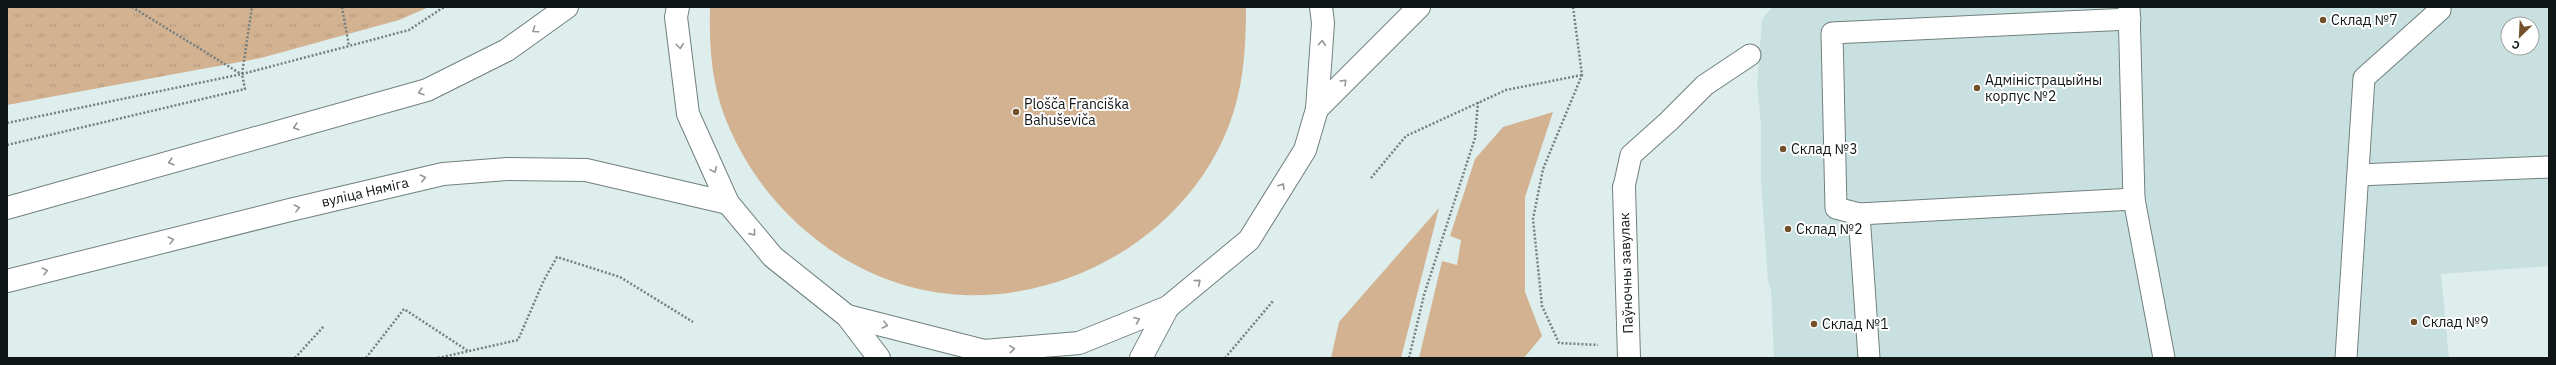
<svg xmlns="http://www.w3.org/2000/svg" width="2556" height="365" font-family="'IBM Plex Sans',sans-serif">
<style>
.built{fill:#c8e1e0;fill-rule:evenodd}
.grass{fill:#d3b291}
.park{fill:url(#park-tufts)}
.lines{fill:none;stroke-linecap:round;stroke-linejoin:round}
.service-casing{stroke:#71807f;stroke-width:23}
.minor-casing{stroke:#71807f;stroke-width:24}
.primary-casing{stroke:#71807f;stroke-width:24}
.path{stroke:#757f7f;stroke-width:2.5;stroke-dasharray:2 2;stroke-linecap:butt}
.service{stroke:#fff;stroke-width:21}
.minor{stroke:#fff;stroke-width:22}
.primary{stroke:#fff;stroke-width:22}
.oneway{stroke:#939696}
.poi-dot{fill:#74502a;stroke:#fff;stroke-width:1.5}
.labels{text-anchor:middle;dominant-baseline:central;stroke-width:4;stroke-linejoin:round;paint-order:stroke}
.poi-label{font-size:14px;fill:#101515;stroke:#fff;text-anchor:start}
.street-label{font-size:14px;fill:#101515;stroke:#fff}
</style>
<defs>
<pattern id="park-tufts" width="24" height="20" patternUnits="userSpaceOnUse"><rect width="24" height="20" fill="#d3b291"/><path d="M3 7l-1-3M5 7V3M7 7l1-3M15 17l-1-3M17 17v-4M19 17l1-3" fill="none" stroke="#b4987c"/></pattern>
</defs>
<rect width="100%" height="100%" fill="#deeeed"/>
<path class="built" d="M1772,7H2549V266L2441,274L2449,358H1774L1771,290L1768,282L1761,180V124L1757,85L1762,19ZM2508,24H2532V48H2508Z"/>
<g class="grass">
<path d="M710,7H1246C1246,34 1245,60 1240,86C1216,214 1088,300 963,295C854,290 759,212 723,112C711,78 709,42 710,7Z"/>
<polygon points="1553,112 1525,197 1525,292 1542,336 1524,358 1419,358 1442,261 1457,265 1461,240 1450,236 1475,159 1503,127"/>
<polygon points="1439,208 1401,358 1331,358 1339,322"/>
</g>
<polygon class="park" points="7,7 429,7 399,20 261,58 7,105"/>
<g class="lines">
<g class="service-casing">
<g id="service">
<polyline points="2129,7 2134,199"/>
<polyline points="2358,175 2549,167"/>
<polyline points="1624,187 1631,155 1669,121 1705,85 1750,55"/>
<polyline points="1859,214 1836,208 1832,33 2130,19"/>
<polyline points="1869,358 1859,214 2134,199 2164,358"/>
<polyline points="2346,358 2364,78 2440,10 2440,7"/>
</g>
</g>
<g class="minor-casing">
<polyline id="minor" points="1624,187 1629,358"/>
</g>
<g class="primary-casing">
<g id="primary">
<polyline points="678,7 676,17 688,114 728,203 773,257 847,316 984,351 1079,343 1168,307 1249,240 1305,150 1317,109 1323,23 1321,7"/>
<polyline points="1317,109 1419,7"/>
<polyline points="7,208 427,90 507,50 567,7"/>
<polyline points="7,281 290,210 443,174 507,169 586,170 728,203"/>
<polyline points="847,316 879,358"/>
<polyline points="1141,358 1168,307"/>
</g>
</g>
<g class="path">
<polyline points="132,7 241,74"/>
<polyline points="342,7 349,46"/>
<polyline points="1573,7 1582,75 1543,169 1533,219 1542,306 1559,343 1598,345"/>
<polyline points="7,123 242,74 349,46 409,30 444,7"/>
<polyline points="7,145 245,89 242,74 252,7"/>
<polyline points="1371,178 1406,136 1506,90 1582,75"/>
<polyline points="295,358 324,326"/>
<polyline points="366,358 404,309 468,351"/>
<polyline points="438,358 518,340 544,280 557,257 620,277 693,322"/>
<polyline points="1225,358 1273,301"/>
<polyline points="1409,358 1424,295 1475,138 1478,102"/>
</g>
<use href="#service" class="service"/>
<use href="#minor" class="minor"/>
<use href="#primary" class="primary"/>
</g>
<defs><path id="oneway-chevron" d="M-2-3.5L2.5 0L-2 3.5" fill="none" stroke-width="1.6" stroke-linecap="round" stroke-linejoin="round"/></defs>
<g class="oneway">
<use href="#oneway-chevron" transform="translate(535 30) rotate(145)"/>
<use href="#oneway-chevron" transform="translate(1322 43) rotate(-86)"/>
<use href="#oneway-chevron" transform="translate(680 46) rotate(83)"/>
<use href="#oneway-chevron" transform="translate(1344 82) rotate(-45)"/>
<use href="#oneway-chevron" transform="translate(421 92) rotate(163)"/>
<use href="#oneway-chevron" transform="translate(296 127) rotate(164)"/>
<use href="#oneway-chevron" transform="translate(171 162) rotate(164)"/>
<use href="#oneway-chevron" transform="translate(714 170) rotate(66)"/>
<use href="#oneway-chevron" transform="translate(423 178) rotate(-12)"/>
<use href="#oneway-chevron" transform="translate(1282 186) rotate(-58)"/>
<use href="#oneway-chevron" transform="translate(297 208) rotate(-14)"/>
<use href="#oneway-chevron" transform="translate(753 233) rotate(51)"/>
<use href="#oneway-chevron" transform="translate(171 240) rotate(-14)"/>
<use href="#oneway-chevron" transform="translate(45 271) rotate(-14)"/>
<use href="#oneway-chevron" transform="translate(1198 282) rotate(-40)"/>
<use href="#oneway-chevron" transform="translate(1137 320) rotate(-22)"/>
<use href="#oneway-chevron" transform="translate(885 325) rotate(14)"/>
<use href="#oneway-chevron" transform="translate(1012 349) rotate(-5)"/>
</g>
<g class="poi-dot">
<circle cx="2323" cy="20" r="4"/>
<circle cx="1977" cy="88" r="4"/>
<circle cx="1016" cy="112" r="4"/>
<circle cx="1783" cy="149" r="4"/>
<circle cx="1788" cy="229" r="4"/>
<circle cx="2414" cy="322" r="4"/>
<circle cx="1814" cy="324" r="4"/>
</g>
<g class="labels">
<g class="poi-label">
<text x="2331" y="20">Склад №7</text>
<text x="1985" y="80">Адміністрацыйны<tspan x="1985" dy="16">корпус №2</tspan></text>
<text x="1024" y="104">Plošča Franciška<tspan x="1024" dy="16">Bahuševiča</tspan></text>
<text x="1791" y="149">Склад №3</text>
<text x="1796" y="229">Склад №2</text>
<text x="2422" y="322">Склад №9</text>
<text x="1822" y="324">Склад №1</text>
</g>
<g class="street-label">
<text transform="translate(365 192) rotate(-13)">вуліца Няміга</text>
<text transform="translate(1626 273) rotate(-92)">Паўночны завулак</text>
</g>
</g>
<rect width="2556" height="365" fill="none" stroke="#101515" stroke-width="16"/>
<g transform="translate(2520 36) rotate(204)"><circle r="19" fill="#ffffff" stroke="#9fa1a1"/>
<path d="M0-3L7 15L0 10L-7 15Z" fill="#74502a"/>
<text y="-6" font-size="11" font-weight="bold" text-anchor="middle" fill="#101515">С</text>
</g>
</svg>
